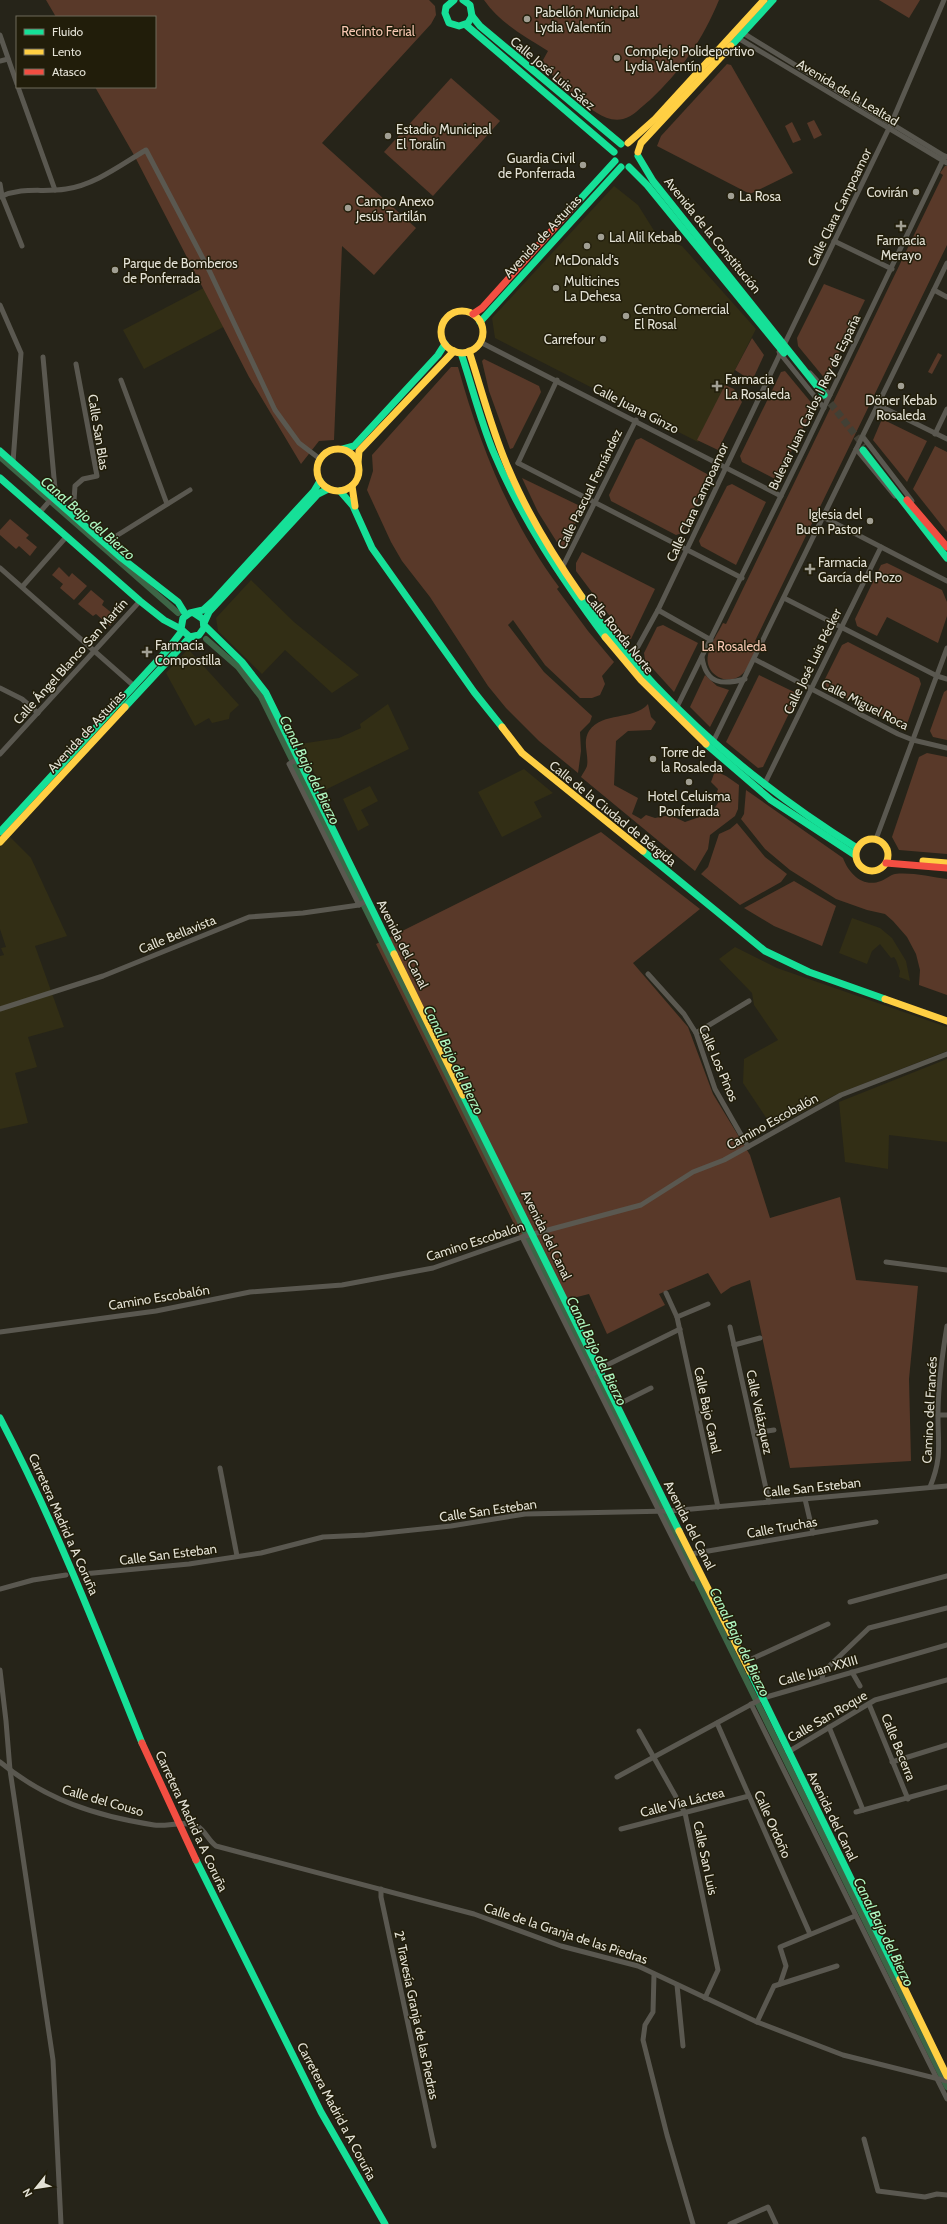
<svg xmlns="http://www.w3.org/2000/svg" width="947" height="2224" font-family="Cabin,sans-serif">
<style>
.built{fill:#322e15}
.green{fill:#593929}
.lines{fill:none;stroke-linecap:round;stroke-linejoin:round}
.canal{stroke:#3d6546;stroke-width:6}
.secondary-tunnel{stroke:#424035;stroke-width:7;stroke-dasharray:7 3.5;stroke-linecap:butt}
.street{stroke:#5a5850;stroke-width:5}
.fast{stroke:#16e098;stroke-width:7}
.slow{stroke:#ffcf43;stroke-width:7}
.jam{stroke:#f24e42;stroke-width:7}
.poi-dot{fill:#a19f93;stroke:#211d0a;stroke-width:1.5}
.labels{text-anchor:middle;dominant-baseline:central;stroke-width:3;stroke-linejoin:round;paint-order:stroke}
.poi-label{font-size:13px;fill:#e3e1d5;stroke:#211d0a;text-anchor:start}
.park-label{font-size:13px;fill:#f6c7b2;stroke:#211d0a}
.street-label{font-size:13px;fill:#e3e1d5;stroke:#211d0a}
.water-label{font-size:14px;font-style:italic;fill:#aff6c1;stroke:#211d0a}
</style>
<rect width="100%" height="100%" fill="#262419"/>
<g class="built">
<polygon points="614,186 638,205 658,237 682,246 756,329 698,442 495,338 492,318"/>
<polygon points="211,284 231,323 144,369 123,330"/>
<polygon points="251,580 294,622 359,675 332,693 285,650 262,674 218,631 216,618"/>
<polygon points="188,649 239,705 230,713 229,719 212,723 209,718 195,726 166,673"/>
<polygon points="388,704 409,749 323,791 300,744 339,738 361,728 360,724"/>
<polygon points="524,769 553,793 534,802 542,817 502,837 478,792"/>
<polygon points="370,786 378,801 361,810 369,825 358,831 343,799"/>
<polygon points="9,836 31,858 67,936 35,946 64,1027 28,1037 37,1067 15,1073 28,1123 0,1129 0,956 4,955 1,948 6,947 0,929 0,846"/>
<polygon points="852,918 880,928 892,938 906,961 910,981 899,977 900,971 896,960 894,957 891,958 880,944 872,951 867,964 839,953"/>
<polygon points="735,947 777,968 947,1027 947,1051 835,1095 773,1128 743,1083 744,1059 778,1040 754,1005 752,993 719,959"/>
<polygon points="947,1059 947,1142 889,1135 888,1169 845,1162 839,1102"/>
</g>
<g class="green">
<polygon points="46,0 429,0 435,6 436,15 431,24 322,143 416,228 374,275 342,246 334,440 319,441 301,464 249,377 134,155 95,87 155,87 155,17 56,17"/>
<path d="M484,0H719C703,39 681,71 650,100C642,106 633,117 623,119C606,123 591,109 580,100C565,88 551,78 543,60L548,51C524,36 500,23 484,0Z"/>
<polygon points="879,0 920,0 909,18"/>
<polygon points="727,64 731,65 793,173 750,194 657,146 661,136"/>
<polygon points="451,78 500,121 433,196 384,152"/>
<polygon points="814,120 822,135 814,139 807,123"/>
<polygon points="792,122 801,140 793,143 785,126"/>
<path d="M945,166H947V245L755,641L759,643C754,653 749,670 740,676C725,686 704,673 708,655C710,644 718,633 723,623L726,624L943,175L940,173Z"/>
<polygon points="824,284 865,300 826,380 798,346 797,338"/>
<polygon points="752,338 764,355 752,381 735,370"/>
<polygon points="938,353 942,355 932,374 928,372"/>
<polygon points="484,359 539,386 541,392 513,448 510,449 489,391 482,361"/>
<path d="M451,367H458C480,446 510,521 559,587L557,589L588,631L614,662L602,676L605,684L600,695L592,698H580L545,665L513,620L508,625L544,672L592,716L590,722L580,732L581,751L578,773L539,741L506,708L488,686L430,597L402,561L391,542L367,490L373,471L372,455Z"/>
<polygon points="785,371 814,406 777,480 742,462 740,456 781,372"/>
<polygon points="725,385 734,389 742,402 718,450 697,440"/>
<polygon points="882,419 927,441 907,482 873,440"/>
<polygon points="641,438 707,474 709,478 682,533 676,535 611,501 609,495 636,440"/>
<polygon points="935,446 947,452 947,532 913,489"/>
<polygon points="522,478 578,505 581,512 564,546 560,547 538,512"/>
<polygon points="732,484 766,502 736,565 701,546 699,541 727,486"/>
<polygon points="10,519 29,535 26,538 37,547 30,556 19,546 16,549 0,535 0,530"/>
<polygon points="582,552 655,589 631,639 627,639 576,571 576,563"/>
<polygon points="887,563 942,590 947,602 947,616 938,643 887,617 877,636 857,626 855,619 881,565"/>
<polygon points="59,567 69,577 72,573 87,586 74,600 60,588 63,584 52,575"/>
<polygon points="91,590 104,601 102,605 118,618 110,626 96,614 93,616 78,604"/>
<polygon points="663,625 698,643 674,692 645,660 644,653 657,627"/>
<polygon points="848,642 919,678 921,684 907,724 901,726 827,688 824,681 842,645"/>
<polygon points="705,675 717,686 729,690 710,727 690,707"/>
<polygon points="759,675 794,692 796,699 763,767 758,768 726,742"/>
<polygon points="947,690 947,740 933,737 930,731 944,692"/>
<path d="M648,704L651,717L656,722L651,730L628,731L616,741L614,785L638,798L632,814L641,819L646,815L655,818L670,815L685,822L711,813L718,803L716,795L718,789L711,782L715,771L726,776L739,785L738,809L735,816L710,835L708,849L695,871L581,777C583,773 586,769 587,766C589,754 582,742 589,731C603,711 633,721 648,704Z"/>
<polygon points="927,753 947,757 947,854 899,850 892,837 919,757"/>
<path d="M746,790L843,858C849,874 863,888 881,881C886,879 890,875 895,874C911,872 931,877 947,879V995L919,985L920,970L916,954L907,937L893,921L885,914L867,910L836,899L790,870L765,849L741,819L744,814Z"/>
<polygon points="737,823 765,857 787,874 781,882 740,905 701,874 708,867 719,834 730,829"/>
<polygon points="601,832 700,909 633,963 688,1027 713,1094 750,1155 770,1218 840,1197 856,1280 918,1286 909,1379 911,1461 790,1468 750,1280 731,1287 721,1294 708,1273 659,1294 665,1305 607,1334 589,1294 553,1303 376,944"/>
<polygon points="794,881 836,906 822,946 774,926 744,908"/>
</g>
<g class="lines">
<g class="canal">
<polyline points="0,457 178,613"/>
<polyline points="206,639 238,667 261,697 947,2087"/>
</g>
<polyline class="secondary-tunnel" points="824,395 864,446"/>
<g class="street">
<polyline points="743,33 946,157"/>
<polyline points="0,35 17,84"/>
<polyline points="738,38 947,163"/>
<polyline points="0,61 8,59"/>
<polyline points="18,87 55,190"/>
<polyline points="0,184 2,196 22,246"/>
<path d="M0,197C24,186 42,193 66,189C95,185 122,164 146,150L209,270L275,410L299,443L320,459"/>
<polyline points="834,241 892,269"/>
<polyline points="934,290 947,297"/>
<polyline points="0,305 21,353 13,462"/>
<polyline points="480,342 781,496"/>
<polyline points="785,343 891,124 944,0"/>
<polyline points="779,352 824,408"/>
<polyline points="810,373 830,395"/>
<polyline points="121,380 167,504"/>
<polyline points="878,405 947,439"/>
<polyline points="935,434 947,409"/>
<polyline points="863,437 912,501"/>
<polyline points="856,449 895,496"/>
<polyline points="518,463 742,578"/>
<polyline points="518,463 557,380"/>
<polyline points="40,512 53,497 55,489 43,357"/>
<polyline points="73,515 75,486 83,479 97,476 76,364"/>
<polyline points="823,517 947,581"/>
<polyline points="105,543 190,490"/>
<polyline points="0,568 134,686"/>
<polyline points="562,568 636,420"/>
<polyline points="22,587 67,536"/>
<polyline points="784,598 937,676 947,679"/>
<polyline points="658,610 711,640"/>
<path d="M702,657C706,685 723,685 745,679"/>
<polyline points="631,659 658,610 780,354"/>
<polyline points="754,659 898,734 913,740 947,748"/>
<polyline points="0,688 22,699 38,713"/>
<polyline points="676,709 803,451 945,156"/>
<polyline points="713,742 947,263"/>
<polyline points="0,754 140,601"/>
<polyline points="298,759 289,764 359,905"/>
<polyline points="764,785 881,547"/>
<polyline points="876,839 947,648"/>
<polyline points="648,974 684,1014 696,1033 715,1089 748,1147"/>
<polyline points="0,1009 103,976 249,917 303,913 359,905 368,900"/>
<polyline points="696,1033 749,1001"/>
<polyline points="522,1237 693,1579"/>
<polyline points="886,1262 947,1270"/>
<polyline points="666,1293 677,1317"/>
<polyline points="708,1304 677,1317 718,1507"/>
<polyline points="730,1327 769,1502"/>
<polyline points="0,1332 156,1311 250,1292 342,1285 433,1268 522,1237 641,1205 693,1172 724,1160 841,1095 947,1054"/>
<polyline points="734,1345 760,1338"/>
<polyline points="592,1375 599,1369 680,1329"/>
<polyline points="617,1405 651,1388"/>
<polyline points="938,1415 947,1415"/>
<polyline points="754,1433 774,1430"/>
<polyline points="220,1468 237,1556"/>
<path d="M930,1487C942,1458 938,1445 938,1415C938,1385 942,1356 947,1326"/>
<polyline points="805,1499 813,1533"/>
<polyline points="691,1554 876,1522"/>
<polyline points="83,1574 189,1564 261,1553 323,1537 365,1535 451,1526 525,1514 670,1511 947,1486"/>
<polyline points="0,1589 33,1580 66,1575"/>
<polyline points="850,1602 947,1576"/>
<polyline points="745,1662 828,1624"/>
<polyline points="0,1670 6,1721 10,1770 53,2060 61,2224"/>
<polyline points="852,1672 860,1686"/>
<polyline points="822,1680 823,1672 869,1628 947,1608"/>
<polyline points="751,1704 947,2099"/>
<polyline points="869,1704 908,1799"/>
<polyline points="717,1723 810,1934"/>
<polyline points="829,1727 863,1810"/>
<polyline points="639,1731 685,1813 718,1970 705,1998"/>
<polyline points="788,1752 875,1700 947,1680"/>
<path d="M0,1762C46,1800 96,1816 154,1825C167,1827 186,1820 197,1826C205,1830 208,1840 216,1846L474,1914L561,1946L638,1966L757,2022L843,2055L947,2081"/>
<polyline points="892,1762 947,1745"/>
<polyline points="617,1777 763,1698 947,1645"/>
<polyline points="856,1812 947,1787"/>
<polyline points="621,1829 749,1796"/>
<polyline points="381,1889 381,1897 434,2146"/>
<polyline points="654,1974 653,2012 645,2025 643,2040 667,2135 693,2224"/>
<polyline points="780,1984 786,1966 780,1947 855,1916"/>
<polyline points="677,1985 683,2046"/>
<polyline points="757,2022 774,1986 837,1966"/>
<polyline points="864,2139 878,2191 925,2197 937,2194 947,2195"/>
<polyline points="730,2224 768,2207 776,2224"/>
</g>
<g class="fast">
<polyline points="454,0 446,7 445,13 449,23 459,26 468,23 472,16 470,5 463,0"/>
<polyline points="472,16 480,26 621,144"/>
<polyline points="466,25 614,152"/>
<polyline points="731,46 773,0"/>
<polyline points="638,156 653,181 824,395"/>
<polyline points="629,167 647,185 784,353"/>
<polyline points="573,207 615,161"/>
<polyline points="480,322 621,167"/>
<path d="M461,353C472,386 480,419 493,451C521,518 562,579 605,637"/>
<polyline points="343,449 354,446 438,355 445,344"/>
<polyline points="863,450 947,558"/>
<polyline points="0,451 119,556 178,602 186,615"/>
<polyline points="0,478 140,601 164,620 181,629"/>
<polyline points="340,491 353,506 372,548 474,692 502,727"/>
<path d="M582,597C655,699 751,782 857,848"/>
<polyline points="194,613 203,619 204,628 199,635 190,637 181,629 183,618 190,613 203,610 214,600 314,491 320,481"/>
<polyline points="204,623 209,612 318,494 328,489"/>
<polyline points="204,625 242,662 266,693 394,954"/>
<polyline points="125,707 190,637"/>
<polyline points="706,744 771,800 855,855"/>
<polyline points="0,832 168,649 182,631"/>
<polyline points="643,851 765,951 809,972 885,999"/>
<polyline points="463,1095 679,1531"/>
<path d="M0,1418C55,1523 98,1633 142,1743"/>
<polyline points="750,1672 900,1979"/>
<polyline points="196,1860 321,2112 385,2224"/>
</g>
<g class="slow">
<polyline points="628,143 655,119 764,0"/>
<polyline points="638,152 641,143 731,46"/>
<circle cx="462" cy="332" r="21"/>
<path d="M469,351C482,391 492,432 509,470C528,515 554,557 582,597"/>
<circle cx="338" cy="470" r="21"/>
<polyline points="358,463 359,451 454,351"/>
<polyline points="352,486 355,506"/>
<polyline points="605,637 641,680 706,744"/>
<polyline points="502,727 522,753 643,851"/>
<circle cx="872" cy="855" r="16"/>
<polyline points="0,842 125,707"/>
<polyline points="923,861 947,863"/>
<polyline points="394,954 463,1095"/>
<polyline points="885,999 947,1021"/>
<polyline points="679,1531 750,1672"/>
<polyline points="900,1979 947,2076"/>
</g>
<g class="jam">
<polyline points="473,314 482,308 573,207"/>
<polyline points="907,500 947,547"/>
<polyline points="886,863 947,868"/>
<polyline points="142,1743 196,1860"/>
</g>
</g>
<g class="poi-dot">
<circle cx="527" cy="19" r="4"/>
<circle cx="617" cy="58" r="4"/>
<circle cx="388" cy="136" r="4"/>
<circle cx="583" cy="165" r="4"/>
<circle cx="916" cy="192" r="4"/>
<circle cx="731" cy="196" r="4"/>
<circle cx="348" cy="208" r="4"/>
<path d="M899 220h4v4h4v4h-4v4h-4v-4h-4v-4h4z"/>
<circle cx="601" cy="237" r="4"/>
<circle cx="587" cy="246" r="4"/>
<circle cx="115" cy="270" r="4"/>
<circle cx="556" cy="288" r="4"/>
<circle cx="626" cy="316" r="4"/>
<circle cx="603" cy="339" r="4"/>
<path d="M715 380h4v4h4v4h-4v4h-4v-4h-4v-4h4z"/>
<circle cx="901" cy="386" r="4"/>
<circle cx="870" cy="521" r="4"/>
<path d="M808 563h4v4h4v4h-4v4h-4v-4h-4v-4h4z"/>
<path d="M145 646h4v4h4v4h-4v4h-4v-4h-4v-4h4z"/>
<circle cx="653" cy="759" r="4"/>
<circle cx="689" cy="782" r="4"/>
</g>
<g class="labels">
<g class="poi-label">
<text x="535" y="12">Pabellón Municipal<tspan x="535" dy="15">Lydia Valentín</tspan></text>
<text x="625" y="51">Complejo Polideportivo<tspan x="625" dy="15">Lydia Valentín</tspan></text>
<text x="396" y="129">Estadio Municipal<tspan x="396" dy="15">El Toralín</tspan></text>
<text x="575" y="158" text-anchor="end">Guardia Civil<tspan x="575" dy="15">de Ponferrada</tspan></text>
<text x="908" y="192" text-anchor="end">Covirán</text>
<text x="739" y="196">La Rosa</text>
<text x="356" y="201">Campo Anexo<tspan x="356" dy="15">Jesús Tartilán</tspan></text>
<text x="609" y="237">Lal Alil Kebab</text>
<text x="901" y="240" text-anchor="middle">Farmacia<tspan x="901" dy="15">Merayo</tspan></text>
<text x="587" y="260" text-anchor="middle">McDonald's</text>
<text x="123" y="263">Parque de Bomberos<tspan x="123" dy="15">de Ponferrada</tspan></text>
<text x="564" y="281">Multicines<tspan x="564" dy="15">La Dehesa</tspan></text>
<text x="634" y="309">Centro Comercial<tspan x="634" dy="15">El Rosal</tspan></text>
<text x="595" y="339" text-anchor="end">Carrefour</text>
<text x="725" y="379">Farmacia<tspan x="725" dy="15">La Rosaleda</tspan></text>
<text x="901" y="400" text-anchor="middle">Döner Kebab<tspan x="901" dy="15">Rosaleda</tspan></text>
<text x="862" y="514" text-anchor="end">Iglesia del<tspan x="862" dy="15">Buen Pastor</tspan></text>
<text x="818" y="562">Farmacia<tspan x="818" dy="15">García del Pozo</tspan></text>
<text x="155" y="645">Farmacia<tspan x="155" dy="15">Compostilla</tspan></text>
<text x="661" y="752">Torre de<tspan x="661" dy="15">la Rosaleda</tspan></text>
<text x="689" y="796" text-anchor="middle">Hotel Celuisma<tspan x="689" dy="15">Ponferrada</tspan></text>
</g>
<g class="park-label">
<text x="378" y="31">Recinto Ferial</text>
<text x="734" y="646">La Rosaleda</text>
</g>
<g class="street-label">
<text transform="translate(553 73) rotate(40)">Calle José Luis Sáez</text>
<text transform="translate(848 92) rotate(31)">Avenida de la Lealtad</text>
<text transform="translate(839 207) rotate(-64)">Calle Clara Campoamor</text>
<text transform="translate(713 235) rotate(51)">Avenida de la Constitución</text>
<text transform="translate(542 236) rotate(-47)">Avenida de Asturias</text>
<text transform="translate(814 402) rotate(-64)">Bulevar Juan Carlos I Rey de España</text>
<text transform="translate(636 408) rotate(27)">Calle Juana Ginzo</text>
<text transform="translate(99 432) rotate(81)">Calle San Blas</text>
<text transform="translate(589 489) rotate(-64)">Calle Pascual Fernández</text>
<text transform="translate(697 502) rotate(-65)">Calle Clara Campoamor</text>
<text transform="translate(620 633) rotate(51)">Calle Ronda Norte</text>
<text transform="translate(70 661) rotate(-48)">Calle Ángel Blanco San Martín</text>
<text transform="translate(812 661) rotate(-64)">Calle José Luis Pécker</text>
<text transform="translate(865 704) rotate(27)">Calle Miguel Roca</text>
<text transform="translate(86 731) rotate(-47)">Avenida de Asturias</text>
<text transform="translate(613 813) rotate(39)">Calle de la Ciudad de Bérgida</text>
<text transform="translate(177 934) rotate(-22)">Calle Bellavista</text>
<text transform="translate(403 944) rotate(63)">Avenida del Canal</text>
<text transform="translate(719 1063) rotate(67)">Calle Los Pinos</text>
<text transform="translate(772 1121) rotate(-29)">Camino Escobalón</text>
<text transform="translate(547 1235) rotate(64)">Avenida del Canal</text>
<text transform="translate(475 1241) rotate(-18)">Camino Escobalón</text>
<text transform="translate(159 1297) rotate(-9)">Camino Escobalón</text>
<text transform="translate(708 1410) rotate(78)">Calle Bajo Canal</text>
<text transform="translate(929 1410) rotate(-87)">Camino del Francés</text>
<text transform="translate(760 1412) rotate(78)">Calle Velázquez</text>
<text transform="translate(812 1487) rotate(-6)">Calle San Esteban</text>
<text transform="translate(488 1510) rotate(-8)">Calle San Esteban</text>
<text transform="translate(64 1524) rotate(66)">Carretera Madrid a A Coruña</text>
<text transform="translate(690 1525) rotate(63)">Avenida del Canal</text>
<text transform="translate(782 1527) rotate(-10)">Calle Truchas</text>
<text transform="translate(168 1554) rotate(-7)">Calle San Esteban</text>
<text transform="translate(818 1670) rotate(-16)">Calle Juan XXIII</text>
<text transform="translate(827 1716) rotate(-30)">Calle San Roque</text>
<text transform="translate(899 1747) rotate(68)">Calle Becerra</text>
<text transform="translate(103 1800) rotate(16)">Calle del Couso</text>
<text transform="translate(682 1802) rotate(-14)">Calle Vía Láctea</text>
<text transform="translate(833 1816) rotate(64)">Avenida del Canal</text>
<text transform="translate(192 1821) rotate(65)">Carretera Madrid a A Coruña</text>
<text transform="translate(773 1824) rotate(66)">Calle Ordoño</text>
<text transform="translate(706 1858) rotate(78)">Calle San Luis</text>
<text transform="translate(566 1933) rotate(18)">Calle de la Granja de las Piedras</text>
<text transform="translate(417 2015) rotate(78)">2ª Travesía Granja de las Piedras</text>
<text transform="translate(337 2111) rotate(62)">Carretera Madrid a A Coruña</text>
</g>
<g class="water-label">
<text transform="translate(88 518) rotate(41)">Canal Bajo del Bierzo</text>
<text transform="translate(310 770) rotate(64)">Canal Bajo del Bierzo</text>
<text transform="translate(454 1060) rotate(64)">Canal Bajo del Bierzo</text>
<text transform="translate(597 1351) rotate(64)">Canal Bajo del Bierzo</text>
<text transform="translate(740 1642) rotate(64)">Canal Bajo del Bierzo</text>
<text transform="translate(884 1932) rotate(64)">Canal Bajo del Bierzo</text>
</g>
</g>
<rect x="16" y="16" width="140" height="72" fill="#211d0a" stroke="#6f6b5b"/>
<rect x="24" y="29" width="20" height="6" fill="#16e098" stroke="#6f6b5b"/>
<text x="52" y="36" font-size="12" fill="#e3e1d5">Fluido</text>
<rect x="24" y="49" width="20" height="6" fill="#ffcf43" stroke="#6f6b5b"/>
<text x="52" y="56" font-size="12" fill="#e3e1d5">Lento</text>
<rect x="24" y="69" width="20" height="6" fill="#f24e42" stroke="#6f6b5b"/>
<text x="52" y="76" font-size="12" fill="#e3e1d5">Atasco</text>
<g transform="translate(36 2188) rotate(240)" stroke="#211d0a" stroke-width="3" paint-order="stroke">
<path d="M0-3L7 15L0 10L-7 15Z" fill="#e3e1d5"/>
<text y="-6" font-size="11" font-weight="bold" text-anchor="middle" fill="#e3e1d5">N</text>
</g>
</svg>
